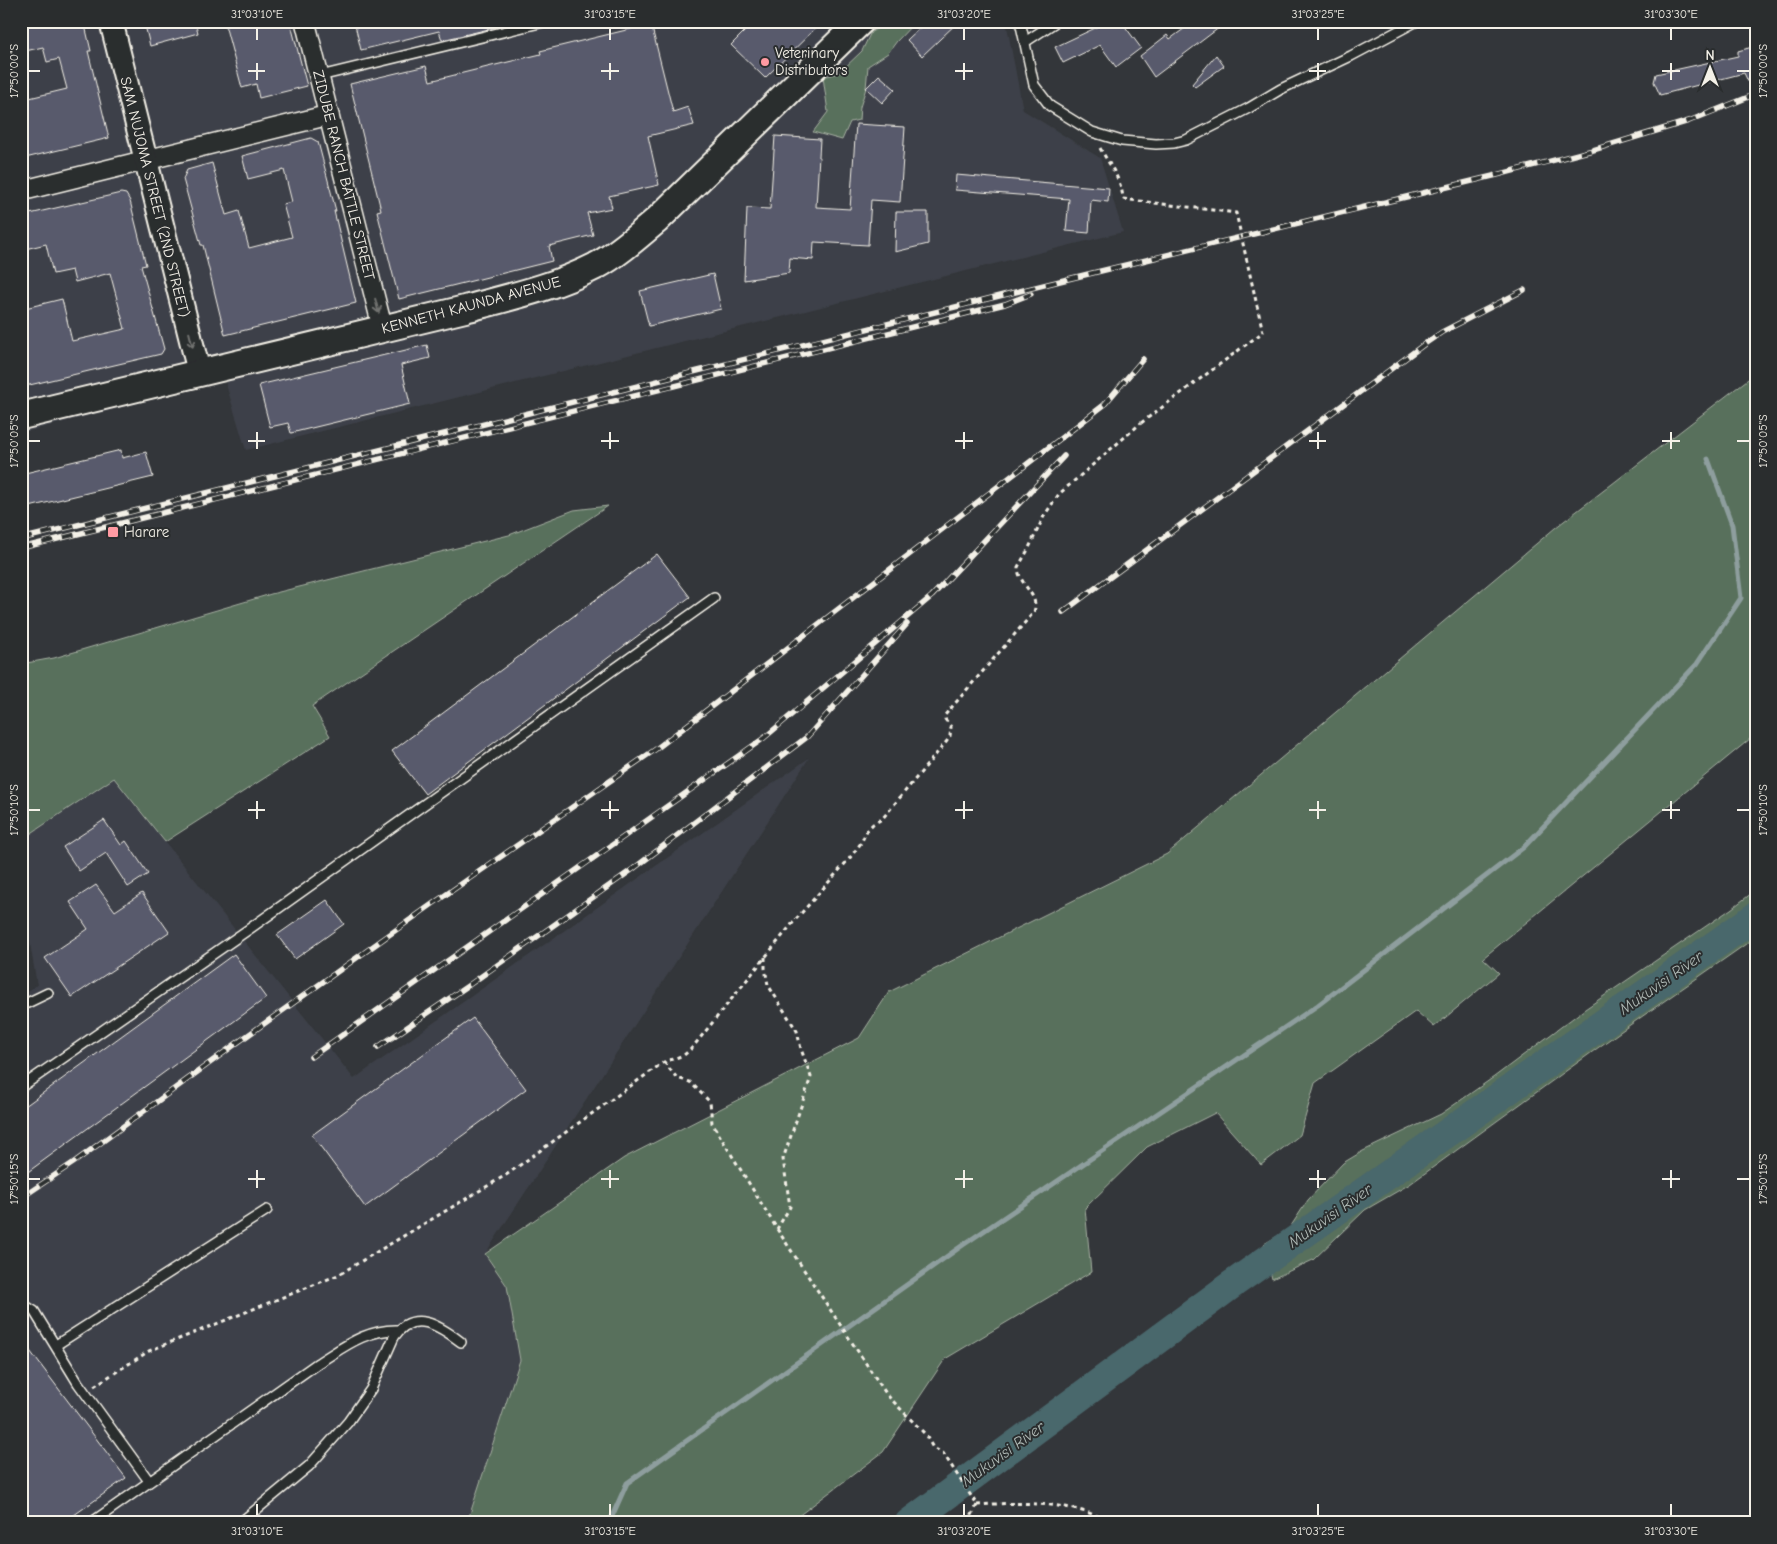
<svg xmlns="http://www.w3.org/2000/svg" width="1777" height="1544" font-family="'Comic Neue',sans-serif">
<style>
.built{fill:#3e4149}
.green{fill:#586f5c;stroke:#a6b0a2}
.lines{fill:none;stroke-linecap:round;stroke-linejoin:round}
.stream{stroke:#8e9e9e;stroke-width:5}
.river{stroke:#4a676c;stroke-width:29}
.building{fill:#585a6c;stroke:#f4f1e8}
.service-casing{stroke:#f4f1e8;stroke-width:12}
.minor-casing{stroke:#f4f1e8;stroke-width:22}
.tertiary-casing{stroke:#f4f1e8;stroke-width:26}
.secondary-casing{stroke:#f4f1e8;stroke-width:30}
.path{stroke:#f4f1e8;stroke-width:3;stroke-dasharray:4 4;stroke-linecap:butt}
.service{stroke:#2a2d2e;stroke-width:9}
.minor{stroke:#2a2d2e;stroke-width:19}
.tertiary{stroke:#2a2d2e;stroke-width:22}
.secondary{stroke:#2a2d2e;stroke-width:26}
.rail-casing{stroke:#f4f1e8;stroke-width:5.5}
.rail{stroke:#2a2d2e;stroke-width:4;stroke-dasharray:11;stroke-linecap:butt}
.path-bridge{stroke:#f4f1e8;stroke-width:3;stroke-dasharray:4 4;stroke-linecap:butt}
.oneway{stroke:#71726f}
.ticks{fill:none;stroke:#f4f1e8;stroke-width:2}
.poi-dot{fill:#ff9aa2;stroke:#2a2d2e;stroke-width:2}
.labels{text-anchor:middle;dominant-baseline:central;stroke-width:4;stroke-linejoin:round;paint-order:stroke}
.poi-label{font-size:15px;fill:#f4f1e8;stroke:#2a2d2e;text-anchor:start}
.street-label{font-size:15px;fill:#f4f1e8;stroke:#2a2d2e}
.water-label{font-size:16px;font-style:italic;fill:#b0bab6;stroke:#2a2d2e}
.neatline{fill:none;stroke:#f4f1e8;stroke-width:2}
.ticks-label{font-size:12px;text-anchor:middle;fill:#f4f1e8}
</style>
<rect width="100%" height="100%" fill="#33363a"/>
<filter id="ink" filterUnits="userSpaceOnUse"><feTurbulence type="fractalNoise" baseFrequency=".02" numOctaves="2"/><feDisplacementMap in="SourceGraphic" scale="10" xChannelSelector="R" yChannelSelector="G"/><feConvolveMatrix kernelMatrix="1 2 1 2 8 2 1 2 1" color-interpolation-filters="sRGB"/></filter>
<g filter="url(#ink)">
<g class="built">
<polygon points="21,21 1006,21 1023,110 1100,158 1123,232 246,450 225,381 21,433"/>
<polygon points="809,758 485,1254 507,1286 520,1360 467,1523 21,1523 21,996 37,985 21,889 21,840 114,778 354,1079"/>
</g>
<g class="green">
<polygon points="891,21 916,21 897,41 888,53 868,66 866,88 860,107 859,120 850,122 842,140 813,132 828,112 823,77 839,73 862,51 871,32"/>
<polygon points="1756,373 1756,734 1483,958 1499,973 1434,1027 1416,1011 1315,1083 1300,1135 1261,1165 1215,1113 1147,1147 1085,1208 1091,1272 945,1359 883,1452 789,1523 467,1523 520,1360 507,1286 485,1254 624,1158 859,1038 889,992 1167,854 1555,528"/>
<polygon points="608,506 312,706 330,736 165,842 114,778 21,840 21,664 54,658 271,594 509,535 574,510"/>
<polygon points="1756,890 1756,937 1617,1034 1410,1184 1365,1210 1313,1260 1272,1279 1264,1244 1289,1229 1308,1200 1343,1163 1363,1151 1441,1114 1494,1077 1585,1009 1731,909"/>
</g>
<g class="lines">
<polyline class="stream" points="609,1523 627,1483 963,1245 1318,1005 1524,847 1697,664 1741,598 1732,525 1708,459"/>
<polyline class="river" points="909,1523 1234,1283 1756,916"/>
</g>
<g class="building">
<polygon points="21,21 84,21 91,51 88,51 109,138 21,159 21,100 67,89 59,59 47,62 43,47 21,52"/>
<polygon points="144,21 195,21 198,33 150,46"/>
<polygon points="224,21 290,21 307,86 259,98 256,84 242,88"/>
<polygon points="354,21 501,21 502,26 442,40 439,31 361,50"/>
<polygon points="755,21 823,21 765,78 731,45"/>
<polygon points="927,21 959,21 922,56 907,40"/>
<polygon points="1110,21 1121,21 1141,48 1116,67 1100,45 1063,63 1055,47"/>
<polygon points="1204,21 1228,21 1154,77 1140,56 1167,35 1170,39 1192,23 1195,28"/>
<polygon points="651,24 673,112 688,107 694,125 648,136 659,185 609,196 612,208 587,213 593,235 549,246 552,261 399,299 377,211 381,210 350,84 426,66 430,81 541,54 540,51"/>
<polygon points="1756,46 1756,98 1744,73 1660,95 1654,82 1656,74 1738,56 1738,51"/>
<polygon points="1216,55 1224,66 1195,87 1192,84"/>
<polygon points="879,75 895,89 882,103 866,88"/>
<polygon points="856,124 905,127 900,202 871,200 868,245 814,242 813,260 790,258 789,273 744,280 747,208 770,209 775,136 820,139 816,207 850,209"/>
<polygon points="311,138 318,142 336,211 334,211 356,303 225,335 203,245 201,245 183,179 187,170 212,163 226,215 239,211 249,248 292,237 283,204 292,202 284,170 248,179 242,156"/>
<polygon points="956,175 1109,188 1108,202 1091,200 1089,233 1066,231 1069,199 955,190"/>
<polygon points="121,193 126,194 130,201 146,265 141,266 164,349 161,354 21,387 21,309 62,299 72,341 125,329 110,273 75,282 72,270 53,274 46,244 21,250 21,216"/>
<polygon points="896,212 928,212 928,244 895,252"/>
<polygon points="713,274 721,309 649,326 640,291"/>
<polygon points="427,345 430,358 401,365 410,404 291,433 288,423 270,427 259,385"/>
<polygon points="121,450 122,458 146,452 153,477 21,509 21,474"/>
<polygon points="657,554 690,597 425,794 392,751"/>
<polygon points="104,820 121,845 126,841 148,874 128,887 106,853 79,871 63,847"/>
<polygon points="96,885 115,911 142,893 169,932 72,997 45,958 88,929 70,902"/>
<polygon points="327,900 344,924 295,959 277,935"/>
<polygon points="234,954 266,998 21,1177 21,1109"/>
<polygon points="473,1018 526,1089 365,1207 312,1135"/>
<polygon points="21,1339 126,1478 63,1523 21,1523"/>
</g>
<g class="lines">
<g class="service-casing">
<g id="service">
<polyline points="1020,21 1034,85 1050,106 1092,132 1122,141 1156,144 1174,143 1186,140 1249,108 1281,89 1351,56 1417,21"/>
<polyline points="1025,42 1057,21"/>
<polyline points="320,76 548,21"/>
<polyline points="21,1006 48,993"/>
<polyline points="21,1087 252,927 714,598"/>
<polyline points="21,1303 34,1311 78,1383 149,1481"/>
<polyline points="56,1345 267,1210"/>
<path d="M91,1523L318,1363C344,1347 366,1329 398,1330"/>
<path d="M240,1523L309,1466L348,1422L371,1389L394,1337C413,1308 440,1326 461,1342"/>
</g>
</g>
<g class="minor-casing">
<g id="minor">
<polyline points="305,21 383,330"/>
<polyline points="21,191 329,115"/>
</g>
</g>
<g class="tertiary-casing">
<polyline id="tertiary" points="111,21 199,372"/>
</g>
<g class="secondary-casing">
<path id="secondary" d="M21,416L465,309C510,297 555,287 596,266C618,254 638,236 657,220L861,21"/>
</g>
<g class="path">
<path d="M1100,148C1109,164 1122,180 1123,199"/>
<polyline points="765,957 765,968 768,985 797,1031 801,1049 811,1077 783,1159 790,1207 777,1229"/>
<polyline points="664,1062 677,1078 690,1082 710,1102 712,1123 777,1229 841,1326 887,1395 925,1434 933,1448 943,1453 977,1505"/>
<path d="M94,1386L149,1351L338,1275L506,1175L664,1062L684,1055L692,1048L796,919L849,859L861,843L867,830L873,824L882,819L947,741L950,736L951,727L945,719V715L1034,612C1040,594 1018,585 1018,567L1028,550L1044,516L1059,494L1141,423"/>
<path d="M977,1505C1022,1502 1072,1501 1112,1523"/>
<polyline points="968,1523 977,1505"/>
</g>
<use href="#service" class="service"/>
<use href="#minor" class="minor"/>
<use href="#tertiary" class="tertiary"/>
<use href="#secondary" class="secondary"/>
<g class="rail-casing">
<g id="rail">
<polyline points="21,539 1076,277 1497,175 1593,150 1689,121 1756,94"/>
<polyline points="21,548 1005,304 1031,294"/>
<polyline points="1063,612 1426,343 1442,332 1524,290"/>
<polyline points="378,1047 469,985 633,869 807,737 907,624"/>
<polyline points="311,1057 764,738 932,596 1064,456"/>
<polyline points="21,1198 73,1163 237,1043 431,905 656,749 1104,405 1143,359"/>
</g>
</g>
<use href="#rail" class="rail"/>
<polyline class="path-bridge" points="1123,199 1236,213 1263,332 1141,423"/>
</g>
<defs><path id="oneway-shaft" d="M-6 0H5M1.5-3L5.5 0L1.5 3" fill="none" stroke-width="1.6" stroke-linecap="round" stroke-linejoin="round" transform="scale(1.25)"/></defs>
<g class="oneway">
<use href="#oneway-shaft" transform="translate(377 306) rotate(76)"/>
<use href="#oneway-shaft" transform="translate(191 340) rotate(76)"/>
</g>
</g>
<path class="ticks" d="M257,28V40M610,28V40M964,28V40M1318,28V40M1671,28V40M257,63V80M610,63V80M964,63V80M1318,63V80M1671,63V80M28,71H40M248,71H265M601,71H619M955,71H973M1309,71H1326M1662,71H1680M1737,71H1750M257,432V449M610,432V449M964,432V449M1318,432V449M1671,432V449M28,441H40M248,441H265M601,441H619M955,441H973M1309,441H1326M1662,441H1680M1737,441H1750M257,801V819M610,801V819M964,801V819M1318,801V819M1671,801V819M28,810H40M248,810H265M601,810H619M955,810H973M1309,810H1326M1662,810H1680M1737,810H1750M257,1170V1188M610,1170V1188M964,1170V1188M1318,1170V1188M1671,1170V1188M28,1179H40M248,1179H265M601,1179H619M955,1179H973M1309,1179H1326M1662,1179H1680M1737,1179H1750M257,1504V1516M610,1504V1516M964,1504V1516M1318,1504V1516M1671,1504V1516"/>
<g class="poi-dot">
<circle cx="765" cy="62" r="5"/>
<rect x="107" y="526" width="12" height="12" rx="2.5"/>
</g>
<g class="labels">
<g class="poi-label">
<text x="775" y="53">Veterinary<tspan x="775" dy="17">Distributors</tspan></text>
<text x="124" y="532">Harare</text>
</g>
<g class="street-label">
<text transform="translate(344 175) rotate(76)">ZIDUBE RANCH BATTLE STREET</text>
<text transform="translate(155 197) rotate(76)">SAM NUJOMA STREET (2ND STREET)</text>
<text transform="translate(471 305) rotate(-15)">KENNETH KAUNDA AVENUE</text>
</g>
<g class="water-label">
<text transform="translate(1661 983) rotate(-35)">Mukuvisi River</text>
<text transform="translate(1330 1216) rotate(-35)">Mukuvisi River</text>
<text transform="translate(1003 1454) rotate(-36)">Mukuvisi River</text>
</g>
</g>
<rect width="1777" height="1544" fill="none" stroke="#2a2d2e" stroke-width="55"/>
<g transform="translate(1710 68)" stroke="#2a2d2e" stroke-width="4" paint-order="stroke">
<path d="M0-4L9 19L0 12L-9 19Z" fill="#f4f1e8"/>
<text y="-8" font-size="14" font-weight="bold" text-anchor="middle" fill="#f4f1e8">N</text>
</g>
<rect x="28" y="28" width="1722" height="1488" class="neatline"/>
<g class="ticks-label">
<text x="257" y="18">31°03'10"E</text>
<text x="610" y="18">31°03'15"E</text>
<text x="964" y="18">31°03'20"E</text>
<text x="1318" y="18">31°03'25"E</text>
<text x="1671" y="18">31°03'30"E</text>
<text transform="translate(14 71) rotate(-90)" y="4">17°50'00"S</text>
<text transform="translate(1763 71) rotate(-90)" y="4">17°50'00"S</text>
<text transform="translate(14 441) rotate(-90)" y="4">17°50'05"S</text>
<text transform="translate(1763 441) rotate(-90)" y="4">17°50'05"S</text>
<text transform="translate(14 810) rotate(-90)" y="4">17°50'10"S</text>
<text transform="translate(1763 810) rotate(-90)" y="4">17°50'10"S</text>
<text transform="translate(14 1179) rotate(-90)" y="4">17°50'15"S</text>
<text transform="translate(1763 1179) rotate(-90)" y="4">17°50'15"S</text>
<text x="257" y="1535">31°03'10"E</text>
<text x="610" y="1535">31°03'15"E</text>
<text x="964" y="1535">31°03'20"E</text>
<text x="1318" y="1535">31°03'25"E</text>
<text x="1671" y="1535">31°03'30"E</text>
</g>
</svg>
